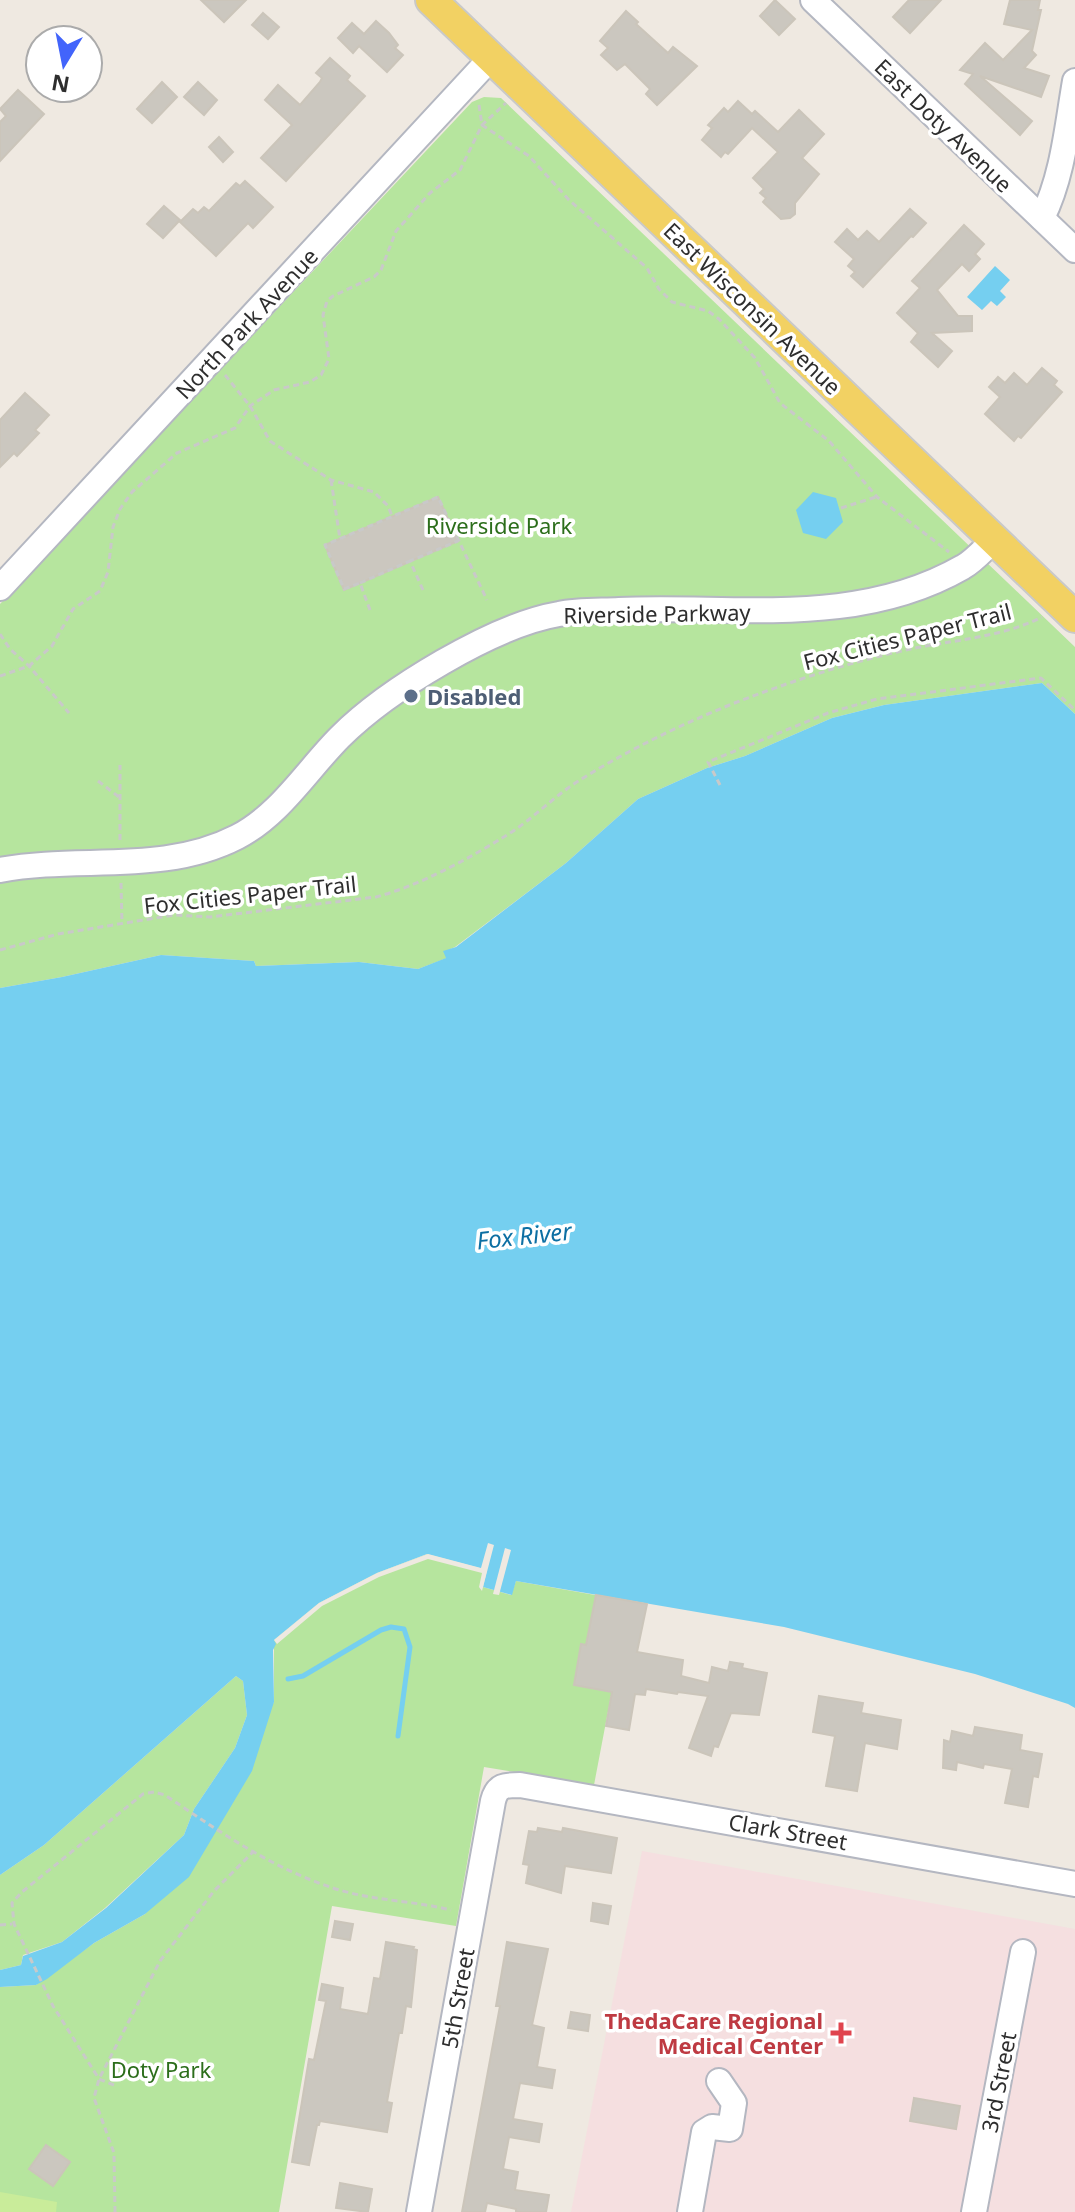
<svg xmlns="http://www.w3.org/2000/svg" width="1075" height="2212" font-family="'Noto Sans',sans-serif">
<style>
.medical{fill:#f5dfe0}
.green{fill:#b6e59e}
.pitch{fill:#c9ec9a}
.water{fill:#75cff0}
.pier{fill:#efe9e1}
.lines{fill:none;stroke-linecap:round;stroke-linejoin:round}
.stream{stroke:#75cff0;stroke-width:5}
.building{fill:#cbc7bf;stroke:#cbc5ba;stroke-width:2}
.minor-casing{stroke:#b4b7c1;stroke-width:28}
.major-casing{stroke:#c9c9c9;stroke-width:34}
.path{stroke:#c9c9c9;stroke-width:3;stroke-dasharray:6 4;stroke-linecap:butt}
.minor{stroke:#fff;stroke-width:24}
.major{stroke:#f2d163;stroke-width:30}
.service-dot{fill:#5c6f8a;stroke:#fff;stroke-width:3}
.health-dot{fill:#e0444e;stroke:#fff;stroke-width:3}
.labels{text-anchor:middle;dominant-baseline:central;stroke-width:7;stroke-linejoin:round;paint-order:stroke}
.street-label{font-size:22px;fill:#2e2e2e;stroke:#fff}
.park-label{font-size:22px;fill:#2c6e1b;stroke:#fff}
.service-label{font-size:22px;font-weight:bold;fill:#4e5e75;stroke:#fff;text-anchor:start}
.health-label{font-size:22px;font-weight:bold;fill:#be3a42;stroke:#fff;text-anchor:end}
.water-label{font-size:24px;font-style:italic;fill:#0d6fa3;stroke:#fff}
</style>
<rect width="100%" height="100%" fill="#efe9e1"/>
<polygon class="medical" points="642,1851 1075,1929 1075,2212 571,2212"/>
<g class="green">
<polygon points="484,97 501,98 1075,647 1075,714 1042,683 884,705 832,718 745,756 707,768 638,799 566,863 455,947 444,952 447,958 418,969 359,962 256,966 254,961 161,955 62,977 0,988 0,604 472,102"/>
<polygon points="428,1554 487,1570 483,1587 511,1595 516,1581 629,1601 594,1785 484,1767 456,1926 332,1906 279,2212 0,2212 0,1987 36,1985 94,1943 145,1914 274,1702 274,1640 319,1603 377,1573"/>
<polygon points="236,1676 243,1681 247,1715 235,1748 194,1809 184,1835 105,1908 62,1942 23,1955 21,1965 0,1970 0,1875 44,1845"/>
</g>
<polygon class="pitch" points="0,2192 57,2202 56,2212 0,2212"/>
<g class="water">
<polygon points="995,266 1010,280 1000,291 1006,297 997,306 991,301 982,310 967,297"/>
<polygon points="813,492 836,498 843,522 826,539 803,533 796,510"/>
<polygon points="1042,683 1075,714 1075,1708 1068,1704 975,1674 784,1627 516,1581 512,1595 483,1587 487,1570 427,1554 377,1573 319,1603 274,1640 276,1644 273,1650 274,1702 252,1771 189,1877 145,1914 94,1943 47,1979 36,1985 0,1987 0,1970 21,1965 23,1956 62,1942 106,1908 184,1835 194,1809 235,1748 247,1715 243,1681 236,1676 44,1845 0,1875 0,988 62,977 161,955 254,961 256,966 359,962 418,969 446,958 443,951 456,947 566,863 638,799 707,768 745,756 832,718 884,705"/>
</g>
<g class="pier">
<polygon points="488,1543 494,1545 482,1591 479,1587 482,1573 428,1559 379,1577 322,1606 277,1644 274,1640 319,1603 377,1573 428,1554 481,1568"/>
<polygon points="505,1548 511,1550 499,1595 493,1594"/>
</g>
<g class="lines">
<polyline class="stream" points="288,1679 303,1676 381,1630 391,1627 404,1629 410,1647 398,1736"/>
</g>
<g class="building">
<polygon points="201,0 246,0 224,22"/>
<polygon points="775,0 795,19 779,35 760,16"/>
<polygon points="909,0 941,0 910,33 893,17"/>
<polygon points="1010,0 1040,0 1038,10 1041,10 1032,51 1036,55 1024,68 1049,76 1041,97 980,76 1032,121 1020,135 965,84 973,74 960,70 985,43 1003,60 1032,30 1004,24"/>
<polygon points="626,11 638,22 636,24 668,53 673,47 697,66 657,105 646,94 650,89 625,64 617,70 601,55 608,48 600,41"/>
<polygon points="263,13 279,27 268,39 252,25"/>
<polygon points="376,21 389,33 398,45 395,48 403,55 387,72 359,46 353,53 338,38 352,23 364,34"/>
<polygon points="330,58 350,76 347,80 365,96 286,181 261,158 292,125 265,100 278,85 300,105 320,82 322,78 316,73"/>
<polygon points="162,82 177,97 152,123 137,109"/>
<polygon points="198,82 217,100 204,115 184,97"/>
<polygon points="18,90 44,114 0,161 0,122 6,116 0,109"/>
<polygon points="738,101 752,114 755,111 778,132 799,110 824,134 802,158 819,174 795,203 795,214 790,218 781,219 763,202 766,198 760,193 764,189 753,178 778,152 752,128 728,154 725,152 721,157 702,140 712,128 708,125 724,108 728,112"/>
<polygon points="219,137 233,152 223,162 209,147"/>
<polygon points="245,181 273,207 253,228 248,223 216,256 180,222 193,209 198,213 204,207 209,211 236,183 240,186"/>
<polygon points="164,206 180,220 163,238 147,224"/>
<polygon points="910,209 926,223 913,237 911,236 863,287 851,276 855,272 848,266 854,259 835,242 847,229 858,240 867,231 879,242"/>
<polygon points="964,225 984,244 975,254 980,259 969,271 962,264 937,290 958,316 972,316 972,331 932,333 952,351 938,367 911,342 918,333 897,313 920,288 912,281"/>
<polygon points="1042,368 1057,381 1054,385 1062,392 1021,438 1018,436 1014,441 985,414 1000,397 989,387 998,377 1005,383 1014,373 1027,385"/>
<polygon points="25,393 49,415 35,430 39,433 17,456 14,453 0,467 0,420"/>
<polygon points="438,497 458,541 344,590 325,545"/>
<polygon points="596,1595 647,1604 637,1652 683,1660 681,1676 709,1683 712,1667 728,1671 730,1662 743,1664 742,1668 767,1673 759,1715 731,1713 718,1747 714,1746 711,1756 689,1748 708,1696 678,1692 677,1694 646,1689 645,1695 635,1694 629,1730 606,1726 612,1692 574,1685 581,1644 586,1645"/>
<polygon points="819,1696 863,1703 861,1713 901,1720 897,1749 865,1743 857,1791 826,1786 835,1736 813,1732"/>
<polygon points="975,1727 1022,1735 1020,1750 1042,1754 1038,1777 1033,1776 1028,1807 1005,1803 1012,1769 984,1764 983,1768 957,1762 956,1770 943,1768 944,1740 950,1742 952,1731 973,1736"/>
<polygon points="538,1828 562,1832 563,1828 617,1838 611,1873 565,1866 561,1893 526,1883 529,1865 523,1864 529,1831 537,1832"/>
<polygon points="593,1903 611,1906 608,1924 591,1921"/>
<polygon points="335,1921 353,1924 350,1940 332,1937"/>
<polygon points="386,1942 414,1947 413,1949 417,1950 411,2007 406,2006 402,2033 399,2033 387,2102 392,2103 387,2132 320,2121 319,2125 317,2125 309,2165 292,2162 309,2059 314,2060 326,2001 319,2000 322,1984 343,1988 340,2009 368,2014 374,1978 380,1979"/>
<polygon points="507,1942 548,1949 532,2025 544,2028 537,2067 555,2070 552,2088 520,2083 513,2119 542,2124 539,2142 509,2137 503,2169 518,2172 515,2190 549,2195 546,2212 516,2212 516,2209 487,2203 485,2212 462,2212 500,2006 496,2006"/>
<polygon points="571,2012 590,2015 588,2031 568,2028"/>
<polygon points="914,2098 960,2106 956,2129 910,2121"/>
<polygon points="46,2145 70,2162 53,2186 29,2169"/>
<polygon points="340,2183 372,2189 368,2212 336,2208"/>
</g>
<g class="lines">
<g class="minor-casing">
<g id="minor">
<polyline points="813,0 1075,250"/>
<path d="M1042,218C1063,176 1067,127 1075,81"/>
<polyline points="0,588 491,58"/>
<path d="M0,870C79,855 163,875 237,837C280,815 307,770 340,737C387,690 494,625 559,614C578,610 600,611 619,610C735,605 857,628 963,567C974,561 984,549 994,540"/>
<path d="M419,2212L493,1801C497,1785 505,1785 520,1785L1075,1884"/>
<polyline points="690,2212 704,2132 712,2127 730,2129 734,2103 719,2081"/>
<polyline points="974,2212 1023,1952"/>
</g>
</g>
<g class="major-casing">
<polyline id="major" points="431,0 1075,617"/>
</g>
<g class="path">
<polyline points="479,105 482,125 529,156 569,200 647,268 659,289 672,302 708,311 719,319 755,358 780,403 829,441 877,497 949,552"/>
<polyline points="225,375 250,406 270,441 331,480 374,492 388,506 392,516"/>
<polyline points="331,480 340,539"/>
<polyline points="841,508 876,497"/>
<polyline points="360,583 410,561"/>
<polyline points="423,590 410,561 458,541"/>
<polyline points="370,610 360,583 344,589 325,545 438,497 487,600"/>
<polyline points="0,634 10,649 29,666 69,713"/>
<polyline points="0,676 29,666 52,646 73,609 100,591 108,572 113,527 120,509 132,492 177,453 235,428 250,406 274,390 310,382 321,375 329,359 323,315 327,301 333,296 374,277 381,270 396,231 430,193 460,170 482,125 506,103"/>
<polyline points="98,781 119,797"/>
<polyline points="720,785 708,762 828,713 877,699 1041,678 1075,710"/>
<polyline points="120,840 120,765"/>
<polyline points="121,883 122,923"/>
<path d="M0,950L58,934L174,915L210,917L376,897C421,885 468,859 507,835C533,819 554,796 580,780C628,750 680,725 732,704C789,682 846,663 906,650C950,640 1001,638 1042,617"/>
<polyline points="0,1925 12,1924"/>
<path d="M114,2085L99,2079L53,2006L14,1924L12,1903L22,1892L143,1794L154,1792L165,1795C217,1830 270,1867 330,1887C370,1901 411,1900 451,1910"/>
<polyline points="115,2212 114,2153 94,2098 99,2079 160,1961 214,1891 253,1852"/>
</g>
<use href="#minor" class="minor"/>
<use href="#major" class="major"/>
</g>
<circle class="service-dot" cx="411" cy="696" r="8"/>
<path class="health-dot" d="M837 2021h8v8h8v8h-8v8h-8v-8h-8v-8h8z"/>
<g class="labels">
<g class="street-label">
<text transform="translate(944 125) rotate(44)">East Doty Avenue</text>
<text transform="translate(753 308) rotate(44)">East Wisconsin Avenue</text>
<text transform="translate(246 323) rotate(-47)">North Park Avenue</text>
<text transform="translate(657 613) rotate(-1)">Riverside Parkway</text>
<text transform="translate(907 636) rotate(-14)">Fox Cities Paper Trail</text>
<text transform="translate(250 894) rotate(-6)">Fox Cities Paper Trail</text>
<text transform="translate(788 1831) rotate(10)">Clark Street</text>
<text transform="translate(457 1998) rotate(-80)">5th Street</text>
<text transform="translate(998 2082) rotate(-79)">3rd Street</text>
</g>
<g class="park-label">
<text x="499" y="525">Riverside Park</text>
<text x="161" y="2069">Doty Park</text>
</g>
<g class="service-label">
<text x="427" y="696">Disabled</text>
</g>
<g class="health-label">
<text x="823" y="2020">ThedaCare Regional<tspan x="823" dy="25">Medical Center</tspan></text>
</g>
<g class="water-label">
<text transform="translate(524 1235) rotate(-6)">Fox River</text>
</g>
</g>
<g transform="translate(64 64) rotate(190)"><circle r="38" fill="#ffffff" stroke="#ababab" stroke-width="2"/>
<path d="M0-6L14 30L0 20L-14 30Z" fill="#4264fb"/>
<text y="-12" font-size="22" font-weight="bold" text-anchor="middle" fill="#2e2e2e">N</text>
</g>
</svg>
